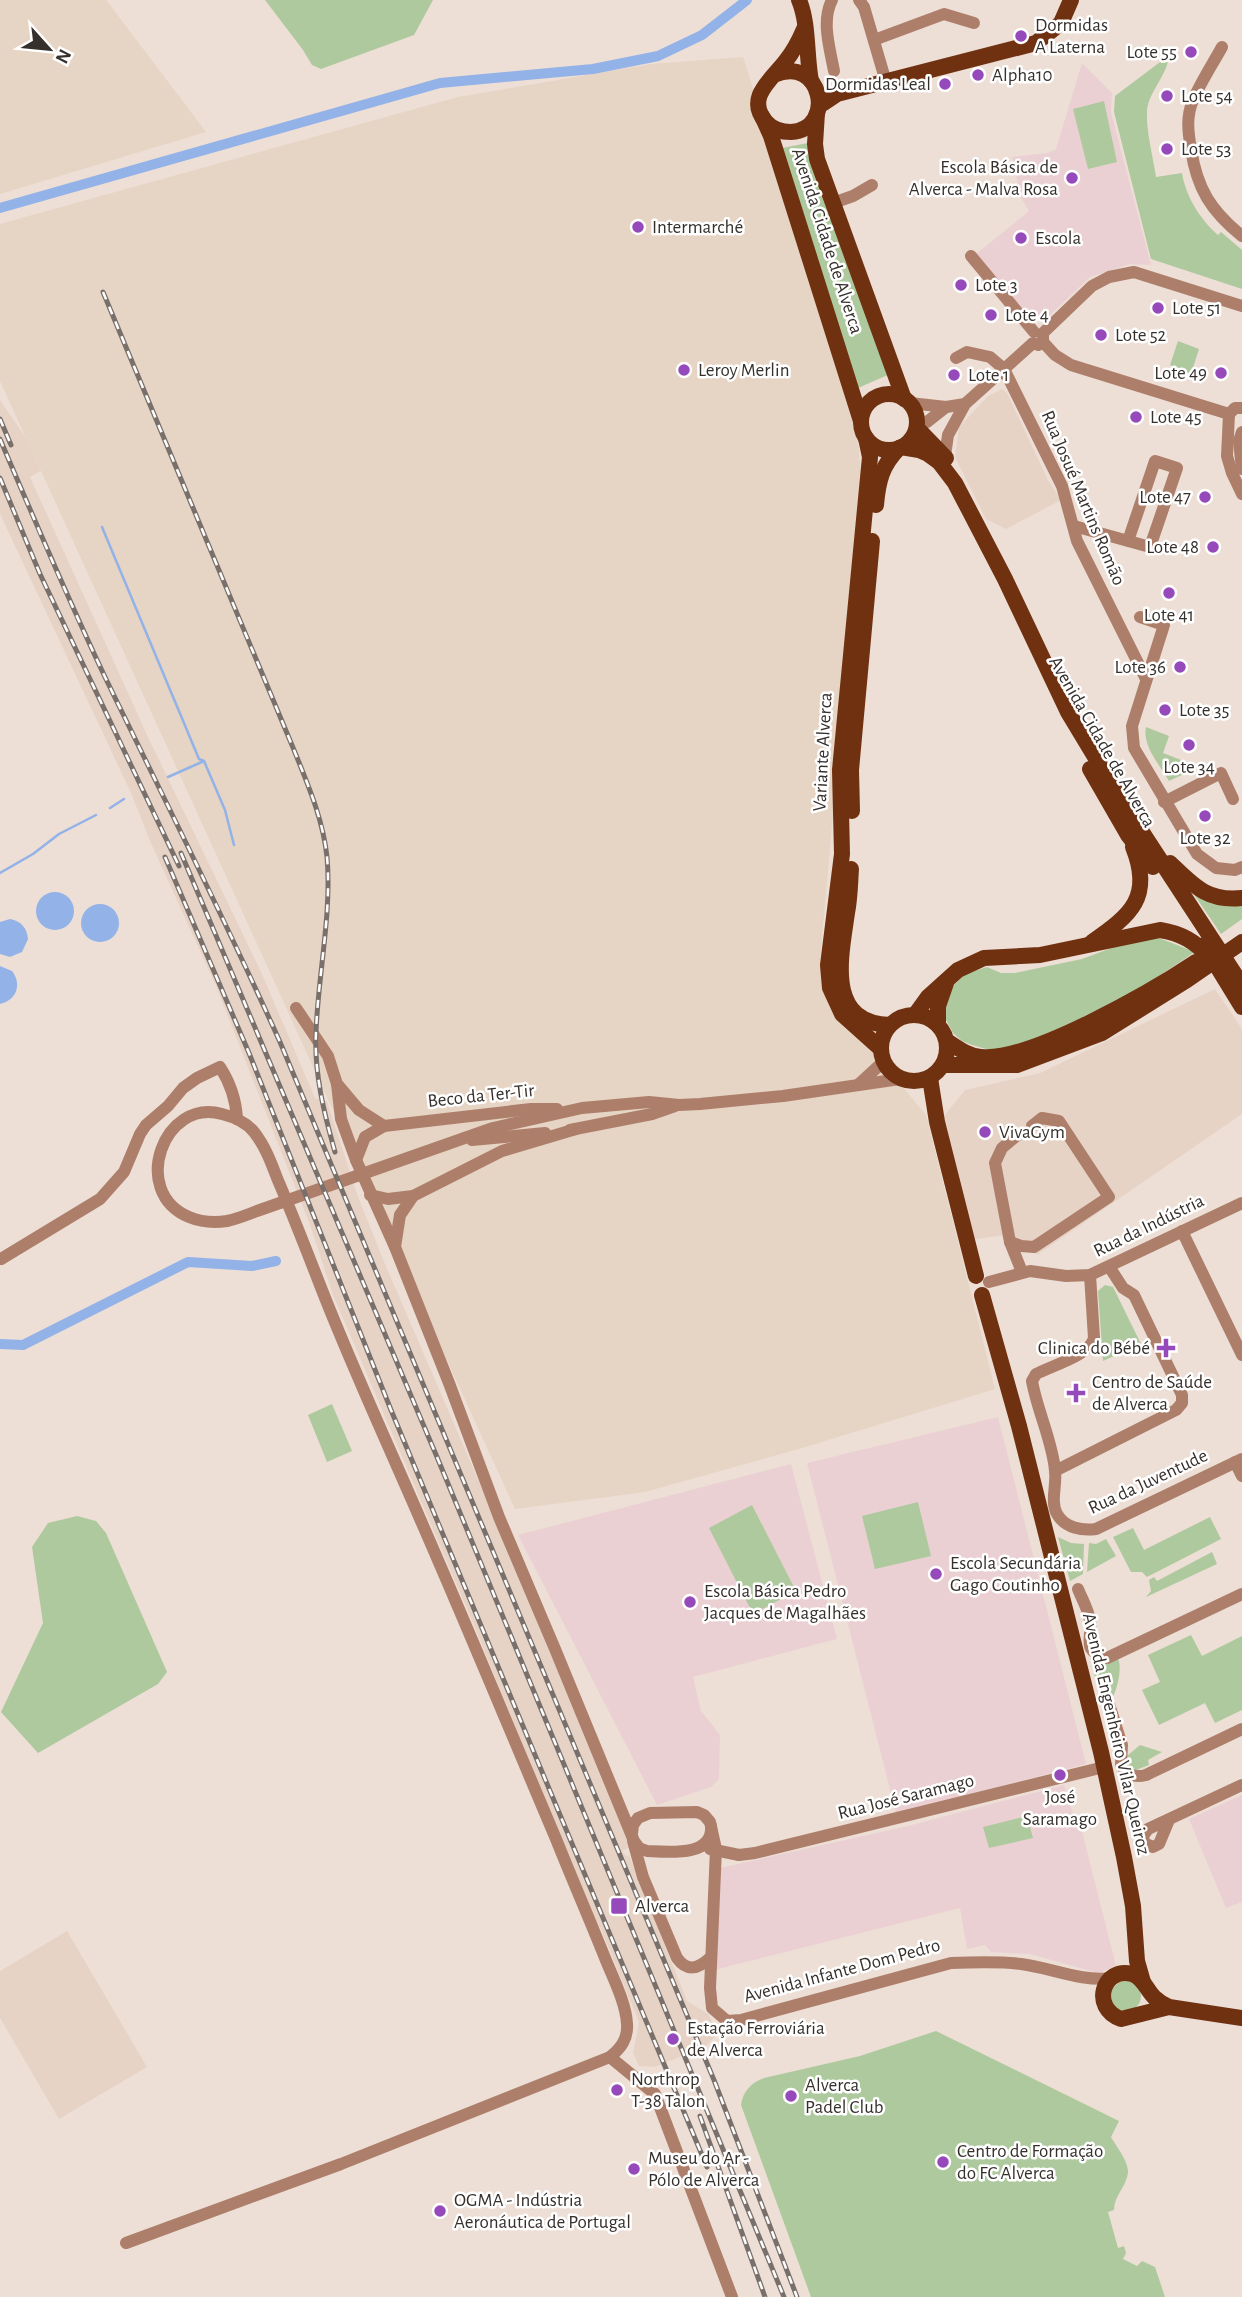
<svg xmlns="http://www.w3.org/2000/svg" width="1242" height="2297" font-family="'Alegreya Sans',sans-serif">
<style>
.built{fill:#e7d3c6}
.industrial{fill:#e6d4c4}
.education{fill:#ebd0d3}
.green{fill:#aec99e}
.water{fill:#93b2e8}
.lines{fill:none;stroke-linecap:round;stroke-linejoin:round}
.stream{stroke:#93b2e8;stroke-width:2.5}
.canal{stroke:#93b2e8;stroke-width:10}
.minor-tunnel{stroke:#c8bcb4;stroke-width:12;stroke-dasharray:12 6;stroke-linecap:butt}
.minor{stroke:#ad7f6b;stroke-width:12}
.major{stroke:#703111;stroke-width:16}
.rail-casing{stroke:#79706b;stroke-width:5}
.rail{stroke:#fff;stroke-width:2.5;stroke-dasharray:8;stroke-linecap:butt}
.poi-dot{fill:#9549ba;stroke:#fff;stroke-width:2.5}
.labels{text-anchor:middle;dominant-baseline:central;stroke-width:5;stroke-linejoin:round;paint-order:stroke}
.poi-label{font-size:19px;fill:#36302d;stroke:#fff;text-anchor:start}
.street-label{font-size:19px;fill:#36302d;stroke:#fff}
</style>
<rect width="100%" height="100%" fill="#eddfd6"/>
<g class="built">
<polygon points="1002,389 1007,393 1048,480 1061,500 1006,529 986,519 955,457 959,427 988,396"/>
<polygon points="0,400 26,438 41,471 30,477 148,737 262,974 315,1098 327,1101 358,1197 385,1264 483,1491 631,1847 622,1851 626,1856 629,1855 687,2001 708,2014 718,2033 706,2046 655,2067 639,2066 633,2053 639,2022 600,1927 596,1926 473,1623 333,1295 310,1225 216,986 150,841 131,793 0,514"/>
<polygon points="1215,989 1242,1029 1242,1114 1037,1255 1005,1235 970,1240 943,1117 965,1090 1040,1073"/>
<polygon points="67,1931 147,2067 59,2119 0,2018 0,1971"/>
</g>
<g class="industrial">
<polygon points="0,0 106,0 206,132 0,194"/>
<polygon points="743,57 855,406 862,487 820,960 830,1000 926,1115 995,1389 802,1448 645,1492 515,1509 0,381 0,224 458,97 652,64"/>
</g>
<g class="education">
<polygon points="1082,63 1112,93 1111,112 1151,265 1130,264 1090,277 1049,316 1036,319 1024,312 976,254 1029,211 1021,198 1012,157 1048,153 1056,149"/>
<polygon points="998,1417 1086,1764 896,1813 807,1463"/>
<polygon points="791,1464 837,1639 693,1677 701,1711 720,1735 719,1779 711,1787 657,1805 518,1535"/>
<polygon points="1064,1785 1069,1804 1082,1831 1116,1966 1098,1973 1030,1954 991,1952 985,1945 967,1949 960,1908 714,1970 720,1868 908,1826"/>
<polygon points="1242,1795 1242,1902 1226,1908 1189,1819"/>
</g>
<g class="green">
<polygon points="265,0 433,0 414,35 321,69 312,65 303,50"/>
<path d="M1168,56C1170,72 1148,92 1147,111C1146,132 1153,156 1156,177L1182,173C1186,197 1200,219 1218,235L1221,232L1242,250V289L1151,259L1114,112L1115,96Z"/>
<polygon points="1104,101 1117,162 1088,169 1073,109"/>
<polygon points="808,143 890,374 858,388 782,148"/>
<polygon points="1178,341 1199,349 1191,374 1170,365"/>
<path d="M1146,727L1169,736L1163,753L1199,767L1169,781C1160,765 1142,746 1146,727Z"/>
<polygon points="1191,890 1242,903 1242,919 1221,934"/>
<polygon points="1159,938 1195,952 1121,1001 1025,1043 1000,1049 986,1049 972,1045 962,1041 953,1033 944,1016 946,1000 953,986 965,974 987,967 1001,973 1015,973 1082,959 1125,943"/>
<polygon points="1105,1285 1113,1287 1141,1344 1103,1361 1098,1291"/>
<polygon points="332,1404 352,1451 327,1462 308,1415"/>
<polygon points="918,1502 931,1556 875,1569 862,1516"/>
<polygon points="752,1505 796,1591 753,1614 709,1528"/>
<polygon points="77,1516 96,1521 106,1533 167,1672 158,1684 38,1753 1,1712 43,1623 32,1547 48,1523"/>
<polygon points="1210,1517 1221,1539 1147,1577 1142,1572 1131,1572 1113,1537 1133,1528 1144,1550"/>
<polygon points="1058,1537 1071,1543 1084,1544 1083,1574 1070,1581"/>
<polygon points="1106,1539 1116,1556 1087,1572 1089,1543 1096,1544"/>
<polygon points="1212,1552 1217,1564 1146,1597 1151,1591 1149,1580 1154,1577 1157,1581"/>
<polygon points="1191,1635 1202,1656 1242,1636 1242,1710 1215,1723 1205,1703 1159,1725 1142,1690 1160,1682 1148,1655"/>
<path d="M1090,1657L1118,1658C1123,1670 1116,1695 1108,1705H1103L1101,1702Z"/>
<polygon points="1140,1745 1162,1752 1148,1760 1149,1765 1136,1770 1130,1767 1127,1756"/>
<polygon points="1027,1816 1033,1838 989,1848 983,1827"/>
<circle cx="1126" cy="1996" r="15"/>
<path d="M936,2031L1119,2121L1111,2137C1116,2146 1129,2162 1128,2173C1126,2187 1114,2196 1114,2210L1108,2212L1118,2248L1124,2246L1126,2253L1123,2259L1137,2266L1142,2261L1155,2267L1165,2297H811L741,2105C743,2091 751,2083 764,2078L860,2056Z"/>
</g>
<g class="water">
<circle cx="55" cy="911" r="19"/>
<circle cx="100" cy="923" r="19"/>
<path d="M10,919C21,921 27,928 28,939L22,952L10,957L0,954V922Z"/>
<path d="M0,966L12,971C22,984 17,1000 0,1004Z"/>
</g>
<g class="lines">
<g class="stream">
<polyline points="102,527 199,759 204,761 225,810 234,845"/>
<polyline points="168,777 204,761"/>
<polyline points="110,808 124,799"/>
<polyline points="0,873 33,854 59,834 96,815"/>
</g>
<g class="canal">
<polyline points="0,208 440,83 593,69 658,56 702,35 747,0"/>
<polyline points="0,1344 23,1345 188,1262 252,1266 276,1261"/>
</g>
<polyline class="minor-tunnel" points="1014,1138 1032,1126"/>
<g class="minor">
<path d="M832,0C821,21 830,49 834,71"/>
<polyline points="859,0 864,7 886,82"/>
<polyline points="874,40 944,14 974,23"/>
<path d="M1222,47C1212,65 1201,82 1193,100C1186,117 1188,132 1191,149C1197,189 1211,211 1242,236"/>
<polyline points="833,203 853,196 872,185"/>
<polyline points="971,256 1034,332"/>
<polyline points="1043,342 1043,333 1092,286 1109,277 1134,272 1242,306"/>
<polyline points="1043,342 1055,355 1071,365 1229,414"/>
<polyline points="956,358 967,352 990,357 1004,369 1062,486 1077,541 1146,679"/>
<polyline points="910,403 946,407 965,404"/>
<polyline points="1229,414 1227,456 1232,473 1242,494"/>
<polyline points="1229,414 1235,408 1242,408"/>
<polyline points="917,426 927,422 946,407"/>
<polyline points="1242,432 1239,441 1242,469"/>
<polyline points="945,456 948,435 965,404 1033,343 1038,345 1043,342"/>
<polyline points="1074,526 1150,547 1177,468 1155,461 1128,541"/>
<polyline points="1140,617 1164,625 1132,726 1134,748 1197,854 1216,868 1235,870 1242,867"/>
<polyline points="1164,802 1221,773 1233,799"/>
<polyline points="296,1008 328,1056 337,1084 359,1110 384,1126"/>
<path d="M337,1084L341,1119L356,1160L395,1247L449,1383L499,1517L555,1649L634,1841L639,1848L647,1851C669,1852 714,1857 711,1826"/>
<polyline points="858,1085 883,1062"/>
<polyline points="570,1130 652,1114 675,1106"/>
<polyline points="1014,1138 1002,1148 995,1163 1010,1242 1022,1272"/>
<polyline points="472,1140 545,1133"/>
<polyline points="356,1160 365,1137 384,1126 531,1109 557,1109"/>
<polyline points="370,1195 388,1199 413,1196"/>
<polyline points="1182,1231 1242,1355"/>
<polyline points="1010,1242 1021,1246 1034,1247 1109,1197 1059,1121 1042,1118 1032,1126"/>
<polyline points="395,1247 400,1215 413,1196 502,1151 576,1129"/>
<path d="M1,1259L100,1199L124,1172L140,1134L146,1125L168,1106L183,1088L197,1078L220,1067C231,1084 236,1099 237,1119"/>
<path d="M1090,1275L1094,1338C1089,1356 1053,1365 1036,1374L1032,1381C1037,1410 1053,1443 1055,1471C1057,1485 1050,1501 1057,1514C1065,1528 1082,1531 1096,1529L1242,1459"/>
<polyline points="989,1282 1030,1271 1066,1276 1090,1275 1242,1203"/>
<polyline points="1235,1462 1242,1476"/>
<polyline points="1055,1471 1176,1410 1182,1403 1182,1395 1134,1295 1123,1288 1110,1268"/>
<path d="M1078,1589C1082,1599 1089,1611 1090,1621C1093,1638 1080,1651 1107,1658L1242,1594"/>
<path d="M1110,1707L1122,1745L1121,1765C1127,1775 1135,1778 1146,1775L1242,1729"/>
<polyline points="1169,1820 1159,1844 1153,1847 1144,1843 1143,1836 1148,1829 1242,1785"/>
<path d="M632,1833L633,1825L638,1818L650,1813L697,1812L704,1815L710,1822L716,1849L710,1988L712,2008L727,2021L741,2020L951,1963C974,1962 998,1961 1021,1964C1052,1968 1080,1982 1112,1978"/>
<path d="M633,1841L643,1877L677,1958C687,1972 698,1969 710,1958"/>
<polyline points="710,1849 739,1855 755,1853 1104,1767"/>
<polyline points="610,2057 655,2094 732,2297"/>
<path d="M126,2243L341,2164L610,2057C621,2048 628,2039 627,2024C626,2003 613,1978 605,1958C589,1918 572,1879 556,1839C511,1733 467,1626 421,1521C387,1442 351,1365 320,1285C306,1249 292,1213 277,1178C271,1162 265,1146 254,1132C246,1122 234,1117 222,1114C164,1097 129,1192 189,1217C201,1222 214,1223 227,1221C237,1219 247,1215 257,1211L493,1128L582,1108L649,1102L679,1105L700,1104L783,1096L900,1079"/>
</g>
<g class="major">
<path d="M799,0C809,24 806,55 811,81"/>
<path d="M774,75C822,54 837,129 791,132C782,132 772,129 766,122C745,98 771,80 785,62C793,52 799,41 804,29"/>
<polyline points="819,106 837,94 1036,43 1061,23 1071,0"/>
<polyline points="817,113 815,144 817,159 904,399"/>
<polyline points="762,116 771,136 861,421"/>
<circle cx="889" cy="422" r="28"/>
<polyline points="917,428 946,458"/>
<polyline points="866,438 870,457 840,770 842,854 828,965 830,988 842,1014 881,1049"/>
<polyline points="901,447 919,450 928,454 939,462 955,483 1005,579 1068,712 1121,800 1242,985"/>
<path d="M876,505C878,481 882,465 899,448"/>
<polyline points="1090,769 1128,835 1153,867"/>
<polyline points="852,811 851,770 872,541"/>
<path d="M1170,863C1193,885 1207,902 1242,898"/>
<path d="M851,869C850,883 850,898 847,913C841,956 825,1023 890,1025"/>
<path d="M1092,942C1131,915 1153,897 1133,847"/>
<polyline points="1204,945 1242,1007"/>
<circle cx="914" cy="1048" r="33"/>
<path d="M915,1015L928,997L958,970L984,958L1040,955L1160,930C1179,933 1195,940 1207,956"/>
<polyline points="938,1025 938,1006 946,983"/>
<path d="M947,1041C958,1048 968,1056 981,1057C1030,1062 1154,990 1196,962"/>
<polyline points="943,1065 1017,1065 1102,1033 1187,980 1242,942"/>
<polyline points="930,1078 937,1122 976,1276"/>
<polyline points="982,1295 1019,1426 1101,1752 1124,1857 1133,1906 1137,1961 1143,1982"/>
<path d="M1169,2007C1164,2005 1159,2002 1155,1998C1147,1991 1144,1978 1132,1974C1103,1966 1090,2008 1121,2019L1169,2007L1242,2018"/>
</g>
<g class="rail-casing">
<g id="rail">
<path d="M103,292L294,750C308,785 323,819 327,857C332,913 318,975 316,1032C314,1073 324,1113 335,1152"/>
<polyline points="0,419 11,445"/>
<path d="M0,439C34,519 68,599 105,677C164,799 225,919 280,1042L714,2080L797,2297"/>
<polyline points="0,478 40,574 179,866"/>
<polyline points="181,853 437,1457 784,2297"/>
<polyline points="165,857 249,1053 391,1410 707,2167"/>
<polyline points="700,2116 765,2297"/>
</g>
</g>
<use href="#rail" class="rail"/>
</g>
<g class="poi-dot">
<circle cx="1021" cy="36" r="7"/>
<circle cx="1191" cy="52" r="7"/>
<circle cx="978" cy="75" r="7"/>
<circle cx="945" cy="84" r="7"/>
<circle cx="1167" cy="96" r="7"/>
<circle cx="1167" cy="149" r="7"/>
<circle cx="1072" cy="178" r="7"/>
<circle cx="638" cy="227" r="7"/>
<circle cx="1021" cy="238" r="7"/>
<circle cx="961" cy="285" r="7"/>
<circle cx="1158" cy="308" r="7"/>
<circle cx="991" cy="315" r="7"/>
<circle cx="1101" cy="335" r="7"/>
<circle cx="684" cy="370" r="7"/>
<circle cx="1221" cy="373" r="7"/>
<circle cx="954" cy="375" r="7"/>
<circle cx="1136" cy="417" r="7"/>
<circle cx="1205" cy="497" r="7"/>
<circle cx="1213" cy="547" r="7"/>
<circle cx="1169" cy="593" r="7"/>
<circle cx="1180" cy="667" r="7"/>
<circle cx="1165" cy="710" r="7"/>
<circle cx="1189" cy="745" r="7"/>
<circle cx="1205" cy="816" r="7"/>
<circle cx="985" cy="1132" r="7"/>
<path d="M1162.5 1337.5h7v7h7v7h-7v7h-7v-7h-7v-7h7z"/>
<path d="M1072.5 1382.5h7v7h7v7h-7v7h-7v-7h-7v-7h7z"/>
<circle cx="936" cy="1574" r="7"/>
<circle cx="690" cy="1602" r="7"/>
<circle cx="1060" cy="1775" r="7"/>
<rect x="610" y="1897" width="18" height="18" rx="3.5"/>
<circle cx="673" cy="2039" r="7"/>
<circle cx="617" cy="2090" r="7"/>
<circle cx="791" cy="2096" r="7"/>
<circle cx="943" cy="2162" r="7"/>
<circle cx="634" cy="2169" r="7"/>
<circle cx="440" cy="2211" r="7"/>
</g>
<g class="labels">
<g class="poi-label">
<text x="1035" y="25">Dormidas<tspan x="1035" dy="22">A Laterna</tspan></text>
<text x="1177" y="52" text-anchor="end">Lote 55</text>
<text x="992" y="75">Alpha10</text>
<text x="931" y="84" text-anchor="end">Dormidas Leal</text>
<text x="1181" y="96">Lote 54</text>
<text x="1181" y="149">Lote 53</text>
<text x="1058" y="167" text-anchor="end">Escola Básica de<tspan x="1058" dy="22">Alverca - Malva Rosa</tspan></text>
<text x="652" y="227">Intermarché</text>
<text x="1035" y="238">Escola</text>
<text x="975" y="285">Lote 3</text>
<text x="1172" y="308">Lote 51</text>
<text x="1005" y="315">Lote 4</text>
<text x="1115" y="335">Lote 52</text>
<text x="698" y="370">Leroy Merlin</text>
<text x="1207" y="373" text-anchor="end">Lote 49</text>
<text x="968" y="375">Lote 1</text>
<text x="1150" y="417">Lote 45</text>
<text x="1191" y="497" text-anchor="end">Lote 47</text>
<text x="1199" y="547" text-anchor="end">Lote 48</text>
<text x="1169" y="615" text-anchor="middle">Lote 41</text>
<text x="1166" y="667" text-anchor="end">Lote 36</text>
<text x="1179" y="710">Lote 35</text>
<text x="1189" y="767" text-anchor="middle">Lote 34</text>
<text x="1205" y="838" text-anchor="middle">Lote 32</text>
<text x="999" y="1132">VivaGym</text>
<text x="1150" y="1348" text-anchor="end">Clinica do Bébé</text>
<text x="1092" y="1382">Centro de Saúde<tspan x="1092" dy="22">de Alverca</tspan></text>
<text x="950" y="1563">Escola Secundária<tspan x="950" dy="22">Gago Coutinho</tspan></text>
<text x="704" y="1591">Escola Básica Pedro<tspan x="704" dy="22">Jacques de Magalhães</tspan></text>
<text x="1060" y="1797" text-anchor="middle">José<tspan x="1060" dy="22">Saramago</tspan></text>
<text x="635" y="1906">Alverca</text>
<text x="687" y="2028">Estação Ferroviária<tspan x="687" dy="22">de Alverca</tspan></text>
<text x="631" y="2079">Northrop<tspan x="631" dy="22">T-38 Talon</tspan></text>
<text x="805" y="2085">Alverca<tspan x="805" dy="22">Padel Club</tspan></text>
<text x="957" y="2151">Centro de Formação<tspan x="957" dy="22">do FC Alverca</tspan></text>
<text x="648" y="2158">Museu do Ar -<tspan x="648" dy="22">Pólo de Alverca</tspan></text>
<text x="454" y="2200">OGMA - Indústria<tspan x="454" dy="22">Aeronáutica de Portugal</tspan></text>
</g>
<g class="street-label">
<text transform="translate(827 241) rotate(72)">Avenida Cidade de Alverca</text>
<text transform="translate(1083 498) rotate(67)">Rua Josué Martins Romão</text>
<text transform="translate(1102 742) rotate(60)">Avenida Cidade de Alverca</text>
<text transform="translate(823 752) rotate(-87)">Variante Alverca</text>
<text transform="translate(481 1096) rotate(-6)">Beco da Ter-Tir</text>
<text transform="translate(1149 1226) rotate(-26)">Rua da Indústria</text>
<text transform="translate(1148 1482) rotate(-25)">Rua da Juventude</text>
<text transform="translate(1116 1734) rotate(77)">Avenida Engenheiro Vilar Queiroz</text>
<text transform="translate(906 1797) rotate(-14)">Rua José Saramago</text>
<text transform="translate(842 1971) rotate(-15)">Avenida Infante Dom Pedro</text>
</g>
</g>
<g transform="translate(49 49) rotate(117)" stroke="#ffffff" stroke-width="5" paint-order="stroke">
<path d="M0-5L12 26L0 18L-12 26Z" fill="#36302d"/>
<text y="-10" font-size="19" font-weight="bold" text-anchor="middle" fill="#36302d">N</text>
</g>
</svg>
